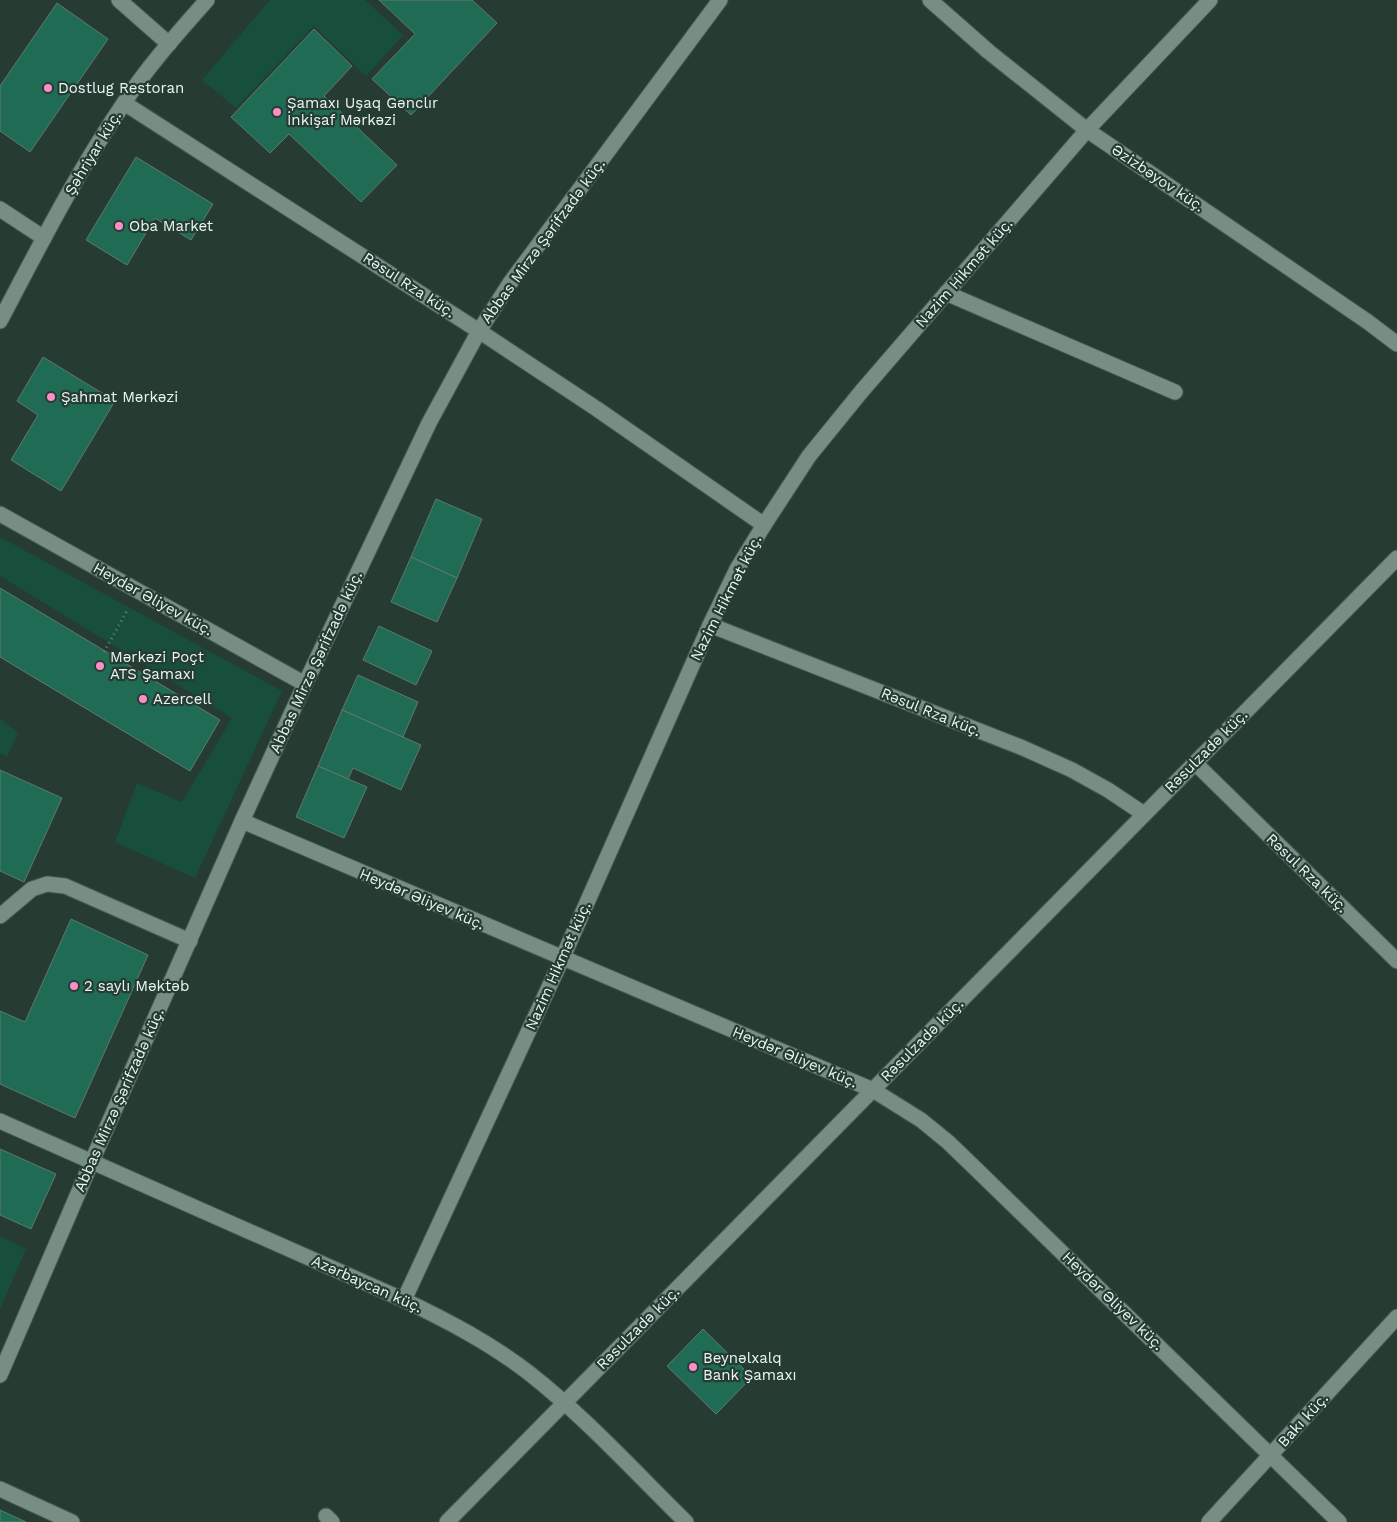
<svg xmlns="http://www.w3.org/2000/svg" width="1397" height="1522" font-family="'Work Sans',sans-serif">
<style>
.green{fill:#184e3c}
.building{fill:#206b54;stroke:#60786f}
.lines{fill:none;stroke-linecap:round;stroke-linejoin:round}
.minor-casing{stroke:#465a53;stroke-width:17}
.path{stroke:#6b7d76;stroke-width:3;stroke-dasharray:1 4;stroke-linecap:butt}
.minor{stroke:#768e84;stroke-width:15}
.poi-dot{fill:#fa8fc7;stroke:#263c33;stroke-width:2}
.labels{text-anchor:middle;dominant-baseline:central;stroke-width:4.5;stroke-linejoin:round;paint-order:stroke}
.poi-label{font-size:15px;fill:#eaf7f2;stroke:#263c33;text-anchor:start}
.street-label{font-size:15px;fill:#eaf7f2;stroke:#263c33}
</style>
<rect width="100%" height="100%" fill="#263c33"/>
<g class="green">
<polygon points="270,0 365,0 403,35 366,76 314,26 236,108 202,80"/>
<polygon points="0,537 282,691 195,878 115,842 137,783 182,802 232,718 0,576"/>
<polygon points="0,718 18,733 7,757 0,753"/>
<polygon points="0,1236 26,1249 0,1309"/>
</g>
<g class="building">
<polygon points="379,0 472,0 497,23 411,115 372,79 415,34"/>
<polygon points="57,3 108,39 30,152 0,131 0,86"/>
<polygon points="314,29 352,66 324,96 397,165 361,202 289,134 270,153 231,117"/>
<polygon points="136,157 213,204 191,240 155,218 127,265 86,240"/>
<polygon points="43,357 115,401 61,491 11,460 38,415 17,401"/>
<polygon points="436,499 482,519 457,578 411,557"/>
<polygon points="411,557 457,578 437,622 391,602"/>
<polygon points="0,588 220,720 190,771 0,657"/>
<polygon points="379,626 432,651 416,685 363,660"/>
<polygon points="358,675 418,702 403,737 342,710"/>
<polygon points="342,710 421,745 401,790 353,768 348,779 318,766"/>
<polygon points="318,766 367,787 344,838 296,817"/>
<polygon points="0,770 62,798 24,882 0,871"/>
<polygon points="71,919 148,955 75,1118 0,1084 0,1011 25,1022"/>
<polygon points="0,1149 56,1174 31,1229 0,1215"/>
<polygon points="703,1329 752,1377 716,1414 667,1366"/>
<polygon points="0,1510 26,1522 0,1522"/>
</g>
<g class="lines">
<g class="minor-casing">
<g id="minor">
<polyline points="119,0 169,44"/>
<polyline points="930,0 989,52 1087,130 1368,322 1397,344"/>
<polyline points="124,103 479,331 597,409 764,525"/>
<polyline points="0,209 44,238"/>
<polyline points="946,293 1175,392"/>
<path d="M0,321C39,247 77,172 124,103C148,66 178,33 207,0"/>
<polyline points="0,514 305,684"/>
<polyline points="710,625 1023,748 1072,770 1108,790 1144,814"/>
<polyline points="1195,763 1397,961"/>
<polyline points="242,821 873,1090 921,1120 948,1142 976,1169 1339,1522"/>
<polyline points="0,916 32,889 47,884 65,886 190,941"/>
<path d="M0,1121L404,1300C448,1321 490,1343 529,1373C585,1417 635,1472 686,1522"/>
<polyline points="404,1300 562,959 710,625 737,569 764,525 809,456 861,392 1087,130 1210,0"/>
<polyline points="0,1375 92,1161 242,821 305,684 429,423 479,331 510,283 720,0"/>
<polyline points="0,1489 72,1522"/>
<polyline points="326,1516 332,1522"/>
<polyline points="447,1522 1397,558"/>
<polyline points="1209,1522 1397,1317"/>
</g>
</g>
<polyline class="path" points="104,652 128,609"/>
<use href="#minor" class="minor"/>
</g>
<g class="poi-dot">
<circle cx="48" cy="88" r="5"/>
<circle cx="277" cy="112" r="5"/>
<circle cx="119" cy="226" r="5"/>
<circle cx="51" cy="397" r="5"/>
<circle cx="100" cy="666" r="5"/>
<circle cx="143" cy="699" r="5"/>
<circle cx="74" cy="986" r="5"/>
<circle cx="693" cy="1367" r="5"/>
</g>
<g class="labels">
<g class="poi-label">
<text x="58" y="88">Dostlug Restoran</text>
<text x="287" y="103">Şamaxı Uşaq Gənclır<tspan x="287" dy="17">İnkişaf Mərkəzi</tspan></text>
<text x="129" y="226">Oba Market</text>
<text x="61" y="397">Şahmat Mərkəzi</text>
<text x="110" y="657">Mərkəzi Poçt<tspan x="110" dy="17">ATS Şamaxı</tspan></text>
<text x="153" y="699">Azercell</text>
<text x="84" y="986">2 saylı Məktəb</text>
<text x="703" y="1358">Beynəlxalq<tspan x="703" dy="17">Bank Şamaxı</tspan></text>
</g>
<g class="street-label">
<text transform="translate(93 153) rotate(-59)">Şəhriyar küç.</text>
<text transform="translate(1158 178) rotate(34)">Əzizbəyov küç.</text>
<text transform="translate(543 241) rotate(-54)">Abbas Mirzə Şərifzadə küç.</text>
<text transform="translate(964 273) rotate(-49)">Nazim Hikmət küç.</text>
<text transform="translate(409 285) rotate(33)">Rəsul Rza küç.</text>
<text transform="translate(726 598) rotate(-63)">Nazim Hikmət küç.</text>
<text transform="translate(153 599) rotate(29)">Heydər Əliyev küç.</text>
<text transform="translate(316 662) rotate(-65)">Abbas Mirzə Şərifzadə küç.</text>
<text transform="translate(931 712) rotate(22)">Rəsul Rza küç.</text>
<text transform="translate(1206 751) rotate(-45)">Rəsulzadə küç.</text>
<text transform="translate(1307 873) rotate(44)">Rəsul Rza küç.</text>
<text transform="translate(422 899) rotate(23)">Heydər Əliyev küç.</text>
<text transform="translate(558 966) rotate(-66)">Nazim Hikmət küç.</text>
<text transform="translate(922 1040) rotate(-45)">Rəsulzadə küç.</text>
<text transform="translate(795 1057) rotate(23)">Heydər Əliyev küç.</text>
<text transform="translate(119 1100) rotate(-66)">Abbas Mirzə Şərifzadə küç.</text>
<text transform="translate(367 1284) rotate(24)">Azərbaycan küç.</text>
<text transform="translate(1113 1301) rotate(44)">Heydər Əliyev küç.</text>
<text transform="translate(638 1328) rotate(-45)">Rəsulzadə küç.</text>
<text transform="translate(1303 1420) rotate(-48)">Bakı küç.</text>
</g>
</g>
</svg>
